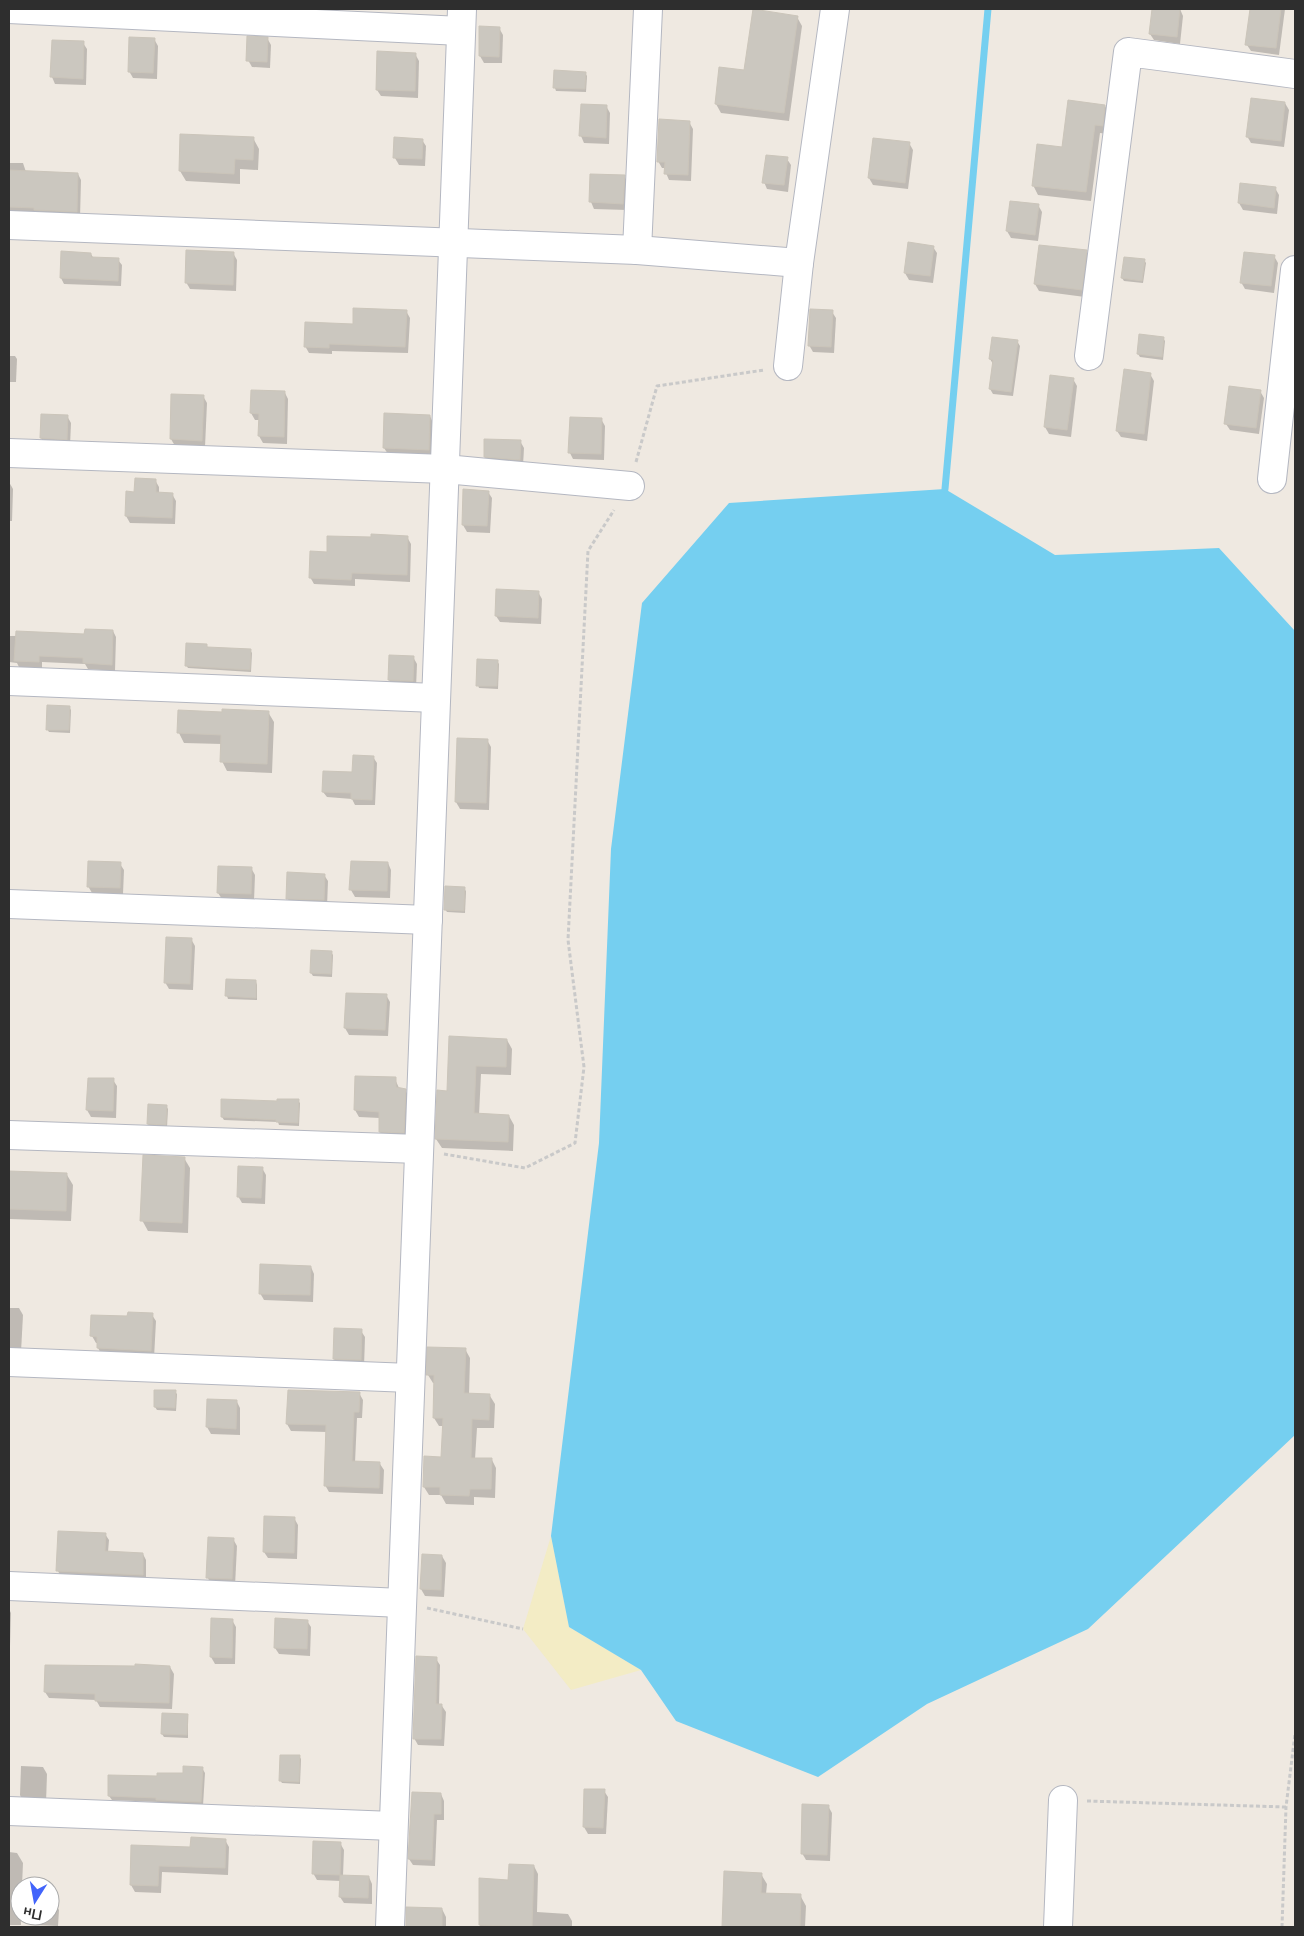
<svg xmlns="http://www.w3.org/2000/svg" width="1304" height="1936" font-family="'Nunito Sans',sans-serif">
<style>
.sand{fill:#f3ecc5}
.water{fill:#75cff0}
.shadow{fill:#0003}
.lines{fill:none;stroke-linecap:round;stroke-linejoin:round}
.stream{stroke:#75cff0;stroke-width:7}
.building{fill:#cbc7bf;stroke:#cbc5ba}
.minor-casing{stroke:#b4b7c1;stroke-width:30}
.path{stroke:#c9c9c9;stroke-width:3;stroke-dasharray:4 2.5;stroke-linecap:butt}
.minor{stroke:#fff;stroke-width:28}
</style>
<rect width="100%" height="100%" fill="#efe9e1"/>
<polygon class="sand" points="551,1536 569,1627 641,1670 571,1690 523,1629"/>
<polygon class="water" points="945,489 1055,555 1219,548 1295,631 1295,1435 1088,1629 927,1704 818,1777 676,1721 641,1670 569,1627 551,1536 599,1143 611,849 642,603 729,503"/>
<g class="shadow">
<polygon points="1153,9 1180,9 1183,16 1180,44 1154,40 1150,34"/>
<polygon points="1251,9 1285,9 1279,55 1251,51 1247,45"/>
<polygon points="797,17 802,26 789,121 721,113 716,104"/>
<polygon points="499,28 503,35 502,63 484,63 480,56"/>
<polygon points="267,38 271,45 270,68 252,67 248,60"/>
<polygon points="154,39 158,46 157,79 133,78 129,71"/>
<polygon points="83,43 87,49 86,85 55,84 52,77"/>
<polygon points="415,54 419,61 418,98 381,96 377,90"/>
<polygon points="585,73 587,76 586,92 556,91 555,88"/>
<polygon points="1285,103 1289,110 1284,147 1251,143 1247,136"/>
<polygon points="606,106 610,113 609,144 584,143 581,136"/>
<polygon points="1105,106 1110,115 1108,134 1100,133 1091,201 1038,195 1033,185 1063,148"/>
<polygon points="689,122 693,129 691,181 669,180 666,173 666,168 662,168 658,161"/>
<polygon points="253,138 259,149 258,170 240,169 240,184 186,181 180,171"/>
<polygon points="422,140 426,146 425,166 399,165 395,158"/>
<polygon points="909,143 913,150 908,189 873,185 869,178"/>
<polygon points="787,159 791,165 788,192 767,189 764,182"/>
<polygon points="9,163 23,163 26,172 78,174 81,180 80,218 9,212"/>
<polygon points="624,176 628,183 627,210 594,209 591,202"/>
<polygon points="1275,188 1279,195 1277,214 1243,210 1239,203"/>
<polygon points="1038,205 1042,212 1038,241 1011,238 1007,231"/>
<polygon points="933,247 937,253 933,283 909,280 905,273"/>
<polygon points="1086,252 1090,258 1085,297 1039,291 1035,284"/>
<polygon points="62,253 91,254 94,259 118,260 122,265 121,286 64,284 61,278"/>
<polygon points="233,253 237,260 236,291 190,289 186,282"/>
<polygon points="1274,256 1278,263 1274,293 1245,289 1241,282"/>
<polygon points="1144,260 1146,263 1143,283 1124,281 1122,278"/>
<polygon points="406,311 410,318 408,353 332,351 332,354 309,353 305,346 354,325"/>
<polygon points="832,312 836,318 834,353 813,352 809,345"/>
<polygon points="1163,338 1165,341 1163,360 1140,357 1138,354"/>
<polygon points="1017,341 1020,346 1013,396 993,394 990,389 993,364 990,359"/>
<polygon points="9,356 15,356 17,359 16,382 9,382"/>
<polygon points="1150,374 1154,381 1147,441 1121,437 1117,431"/>
<polygon points="1073,379 1077,386 1071,437 1049,434 1045,427"/>
<polygon points="1260,391 1264,398 1259,434 1230,430 1226,424"/>
<polygon points="285,393 288,399 287,444 263,443 259,436 260,420 255,420 251,413"/>
<polygon points="203,396 207,403 205,447 175,446 171,439"/>
<polygon points="42,415 67,416 71,423 70,446 45,445 41,438"/>
<polygon points="430,416 433,423 432,456 388,454 384,448"/>
<polygon points="601,419 605,426 604,460 573,459 570,453"/>
<polygon points="520,441 524,448 523,466 489,463 485,457"/>
<polygon points="155,480 159,487 159,494 172,494 176,501 175,524 130,523 126,516"/>
<polygon points="9,482 13,489 12,521 9,521"/>
<polygon points="464,491 488,492 492,498 490,533 467,532 463,525"/>
<polygon points="407,537 411,544 410,582 355,579 355,586 314,584 310,577 328,553"/>
<polygon points="538,592 542,599 541,624 500,622 496,616"/>
<polygon points="113,631 116,637 115,671 88,669 85,664 42,662 42,668 19,667 17,663 9,662 9,636 86,635"/>
<polygon points="206,645 208,648 250,650 252,653 251,672 188,668 186,665"/>
<polygon points="390,656 413,657 417,664 416,688 393,687 389,680"/>
<polygon points="497,661 499,664 498,689 479,688 478,685"/>
<polygon points="69,707 71,710 70,733 49,732 47,729"/>
<polygon points="179,711 223,713 268,712 274,722 272,773 227,771 222,761 222,744 184,743 179,733"/>
<polygon points="459,739 487,740 491,747 489,810 460,809 456,802"/>
<polygon points="373,757 377,763 375,805 355,805 352,799 327,797 323,792 353,773"/>
<polygon points="388,863 391,870 390,898 355,897 351,890"/>
<polygon points="120,864 124,870 123,894 92,893 88,886"/>
<polygon points="251,868 255,875 254,901 222,899 218,893"/>
<polygon points="324,875 328,881 327,907 291,905 288,899"/>
<polygon points="464,889 466,891 465,913 447,912 445,909"/>
<polygon points="191,939 195,946 193,990 169,989 165,982"/>
<polygon points="331,952 333,955 332,977 313,976 311,973"/>
<polygon points="256,982 257,985 257,1000 228,999 227,996"/>
<polygon points="386,995 390,1002 388,1036 349,1035 345,1028"/>
<polygon points="450,1038 507,1040 512,1049 511,1075 481,1074 479,1115 509,1116 514,1125 513,1151 442,1148 436,1139 448,1092"/>
<polygon points="89,1079 113,1080 117,1086 116,1118 91,1117 87,1110"/>
<polygon points="395,1079 399,1088 405,1090 409,1097 407,1139 384,1138 380,1132 380,1118 359,1117 355,1110"/>
<polygon points="298,1101 300,1103 299,1126 279,1125 278,1122 224,1120 222,1117 278,1102"/>
<polygon points="166,1106 168,1109 167,1127 150,1127 148,1124"/>
<polygon points="184,1158 190,1168 188,1233 148,1231 142,1220"/>
<polygon points="262,1168 266,1175 265,1204 242,1203 238,1196"/>
<polygon points="9,1173 67,1175 73,1185 71,1221 9,1219"/>
<polygon points="311,1267 314,1274 313,1302 264,1300 260,1293"/>
<polygon points="9,1308 19,1308 23,1315 21,1352 9,1351"/>
<polygon points="152,1315 156,1321 154,1358 102,1355 98,1348 98,1343 96,1343 92,1336 129,1317"/>
<polygon points="361,1331 365,1337 364,1367 338,1366 334,1359"/>
<polygon points="465,1349 470,1358 469,1395 490,1396 495,1404 494,1428 477,1428 475,1459 492,1460 496,1468 495,1498 474,1497 474,1505 446,1504 441,1495 429,1495 424,1487 443,1458 444,1426 439,1426 434,1418 435,1383 433,1383 428,1375"/>
<polygon points="175,1392 177,1394 176,1411 157,1410 155,1407"/>
<polygon points="359,1393 363,1400 362,1418 357,1418 355,1463 380,1464 384,1470 383,1494 329,1492 325,1485 327,1432 291,1431 287,1424"/>
<polygon points="237,1402 240,1408 240,1435 211,1434 207,1427"/>
<polygon points="294,1518 298,1525 297,1559 268,1558 264,1552"/>
<polygon points="105,1534 109,1540 108,1552 143,1554 146,1560 146,1581 61,1577 58,1571"/>
<polygon points="233,1539 237,1546 235,1586 211,1585 208,1578"/>
<polygon points="442,1556 446,1563 444,1597 425,1596 421,1589"/>
<polygon points="9,1609 11,1613 10,1647 9,1647"/>
<polygon points="232,1620 236,1627 235,1664 215,1664 211,1657"/>
<polygon points="307,1621 311,1627 310,1656 279,1654 275,1648"/>
<polygon points="436,1659 440,1665 439,1705 442,1706 446,1712 444,1746 418,1745 414,1738"/>
<polygon points="170,1667 174,1674 172,1709 100,1707 96,1700 49,1698 45,1692"/>
<polygon points="187,1715 188,1718 188,1738 164,1737 162,1734"/>
<polygon points="299,1756 301,1759 300,1784 282,1783 280,1780"/>
<polygon points="21,1766 43,1767 47,1774 46,1803 23,1802 20,1795"/>
<polygon points="202,1768 205,1773 203,1806 159,1804 158,1802 112,1800 109,1796 158,1778 184,1775"/>
<polygon points="604,1791 608,1797 606,1834 588,1834 584,1827"/>
<polygon points="441,1794 444,1801 444,1820 437,1820 435,1866 413,1865 409,1859"/>
<polygon points="828,1806 832,1813 830,1861 806,1860 802,1853"/>
<polygon points="225,1840 229,1847 228,1875 162,1872 161,1893 135,1892 131,1885 133,1846 191,1848"/>
<polygon points="340,1843 344,1850 343,1876 369,1877 372,1884 372,1904 344,1903 340,1897 341,1881 317,1880 313,1873"/>
<polygon points="9,1852 17,1853 23,1863 22,1886 20,1886 21,1925 9,1925"/>
<polygon points="534,1866 538,1874 537,1912 568,1914 572,1921 572,1927 480,1927 481,1899"/>
<polygon points="725,1872 761,1874 767,1884 766,1894 800,1895 806,1906 805,1927 723,1927"/>
<polygon points="50,1906 57,1907 59,1910 58,1926 35,1925 34,1916 50,1916"/>
<polygon points="408,1908 442,1909 446,1917 446,1927 407,1927"/>
</g>
<g class="lines">
<polyline class="stream" points="945,489 988,9"/>
</g>
<g class="building">
<polygon points="753,9 798,16 784,113 715,104 719,67 744,70"/>
<polygon points="1152,9 1180,9 1177,37 1149,34"/>
<polygon points="1250,9 1281,9 1276,48 1245,45"/>
<polygon points="479,26 500,27 499,57 479,56"/>
<polygon points="247,36 268,37 267,62 246,61"/>
<polygon points="129,37 155,38 153,73 128,72"/>
<polygon points="52,40 84,41 83,79 50,77"/>
<polygon points="377,51 416,53 415,91 376,90"/>
<polygon points="554,70 586,72 585,89 553,88"/>
<polygon points="1251,98 1285,102 1281,141 1246,137"/>
<polygon points="1068,100 1105,105 1103,126 1095,125 1086,192 1032,186 1037,144 1062,147"/>
<polygon points="581,104 607,105 606,138 579,136"/>
<polygon points="659,119 690,121 688,175 664,174 665,162 657,162"/>
<polygon points="180,134 254,137 253,160 235,159 234,174 179,171"/>
<polygon points="394,137 423,139 422,159 393,158"/>
<polygon points="873,138 910,142 905,183 868,178"/>
<polygon points="766,155 788,157 784,185 762,183"/>
<polygon points="9,170 78,173 77,212 34,210 34,208 9,207"/>
<polygon points="590,174 625,175 623,204 589,202"/>
<polygon points="1240,183 1276,187 1274,208 1238,203"/>
<polygon points="1010,201 1039,204 1035,235 1006,231"/>
<polygon points="908,242 934,246 930,276 904,273"/>
<polygon points="1039,245 1087,250 1082,290 1034,284"/>
<polygon points="186,250 234,252 233,285 185,283"/>
<polygon points="61,251 91,253 91,257 119,258 118,281 60,278"/>
<polygon points="1244,252 1275,255 1271,286 1240,283"/>
<polygon points="1124,257 1145,259 1142,281 1121,278"/>
<polygon points="353,308 407,310 405,347 329,344 329,348 304,347 305,322 353,324"/>
<polygon points="810,309 833,310 831,347 808,346"/>
<polygon points="1139,334 1164,337 1162,357 1137,354"/>
<polygon points="992,337 1018,340 1011,392 989,389 993,360 989,359"/>
<polygon points="1124,369 1151,373 1144,434 1116,431"/>
<polygon points="1050,375 1074,378 1067,430 1044,427"/>
<polygon points="1229,386 1261,390 1256,428 1224,424"/>
<polygon points="251,390 285,391 284,437 258,436 259,414 250,413"/>
<polygon points="171,394 204,395 202,441 170,439"/>
<polygon points="384,413 430,415 429,450 383,448"/>
<polygon points="41,414 68,415 67,440 40,438"/>
<polygon points="570,417 602,418 601,454 568,453"/>
<polygon points="484,439 521,440 520,460 484,457"/>
<polygon points="135,478 156,479 156,492 173,493 172,518 125,516 126,491 134,492"/>
<polygon points="463,489 489,491 487,526 462,525"/>
<polygon points="371,534 408,536 407,575 352,573 351,580 309,578 310,551 327,552 327,536 371,537"/>
<polygon points="496,589 539,591 538,618 495,616"/>
<polygon points="85,629 113,630 112,665 83,663 83,658 39,656 39,662 14,661 16,631 84,634"/>
<polygon points="186,643 207,644 207,647 251,649 250,670 185,666"/>
<polygon points="389,655 414,656 413,681 388,680"/>
<polygon points="477,659 498,660 497,686 476,686"/>
<polygon points="47,705 70,706 69,730 46,730"/>
<polygon points="222,709 269,711 267,764 220,762 221,735 177,733 178,710 222,712"/>
<polygon points="457,738 488,739 486,803 455,802"/>
<polygon points="353,755 374,756 372,800 351,799 351,793 322,792 323,771 352,772"/>
<polygon points="88,861 121,862 120,888 87,887"/>
<polygon points="351,861 388,862 387,891 349,890"/>
<polygon points="218,866 252,867 251,894 217,893"/>
<polygon points="287,872 325,874 324,900 286,899"/>
<polygon points="445,886 465,887 464,911 444,910"/>
<polygon points="166,937 192,938 190,984 164,983"/>
<polygon points="311,950 332,951 331,974 310,973"/>
<polygon points="226,979 256,980 256,998 225,996"/>
<polygon points="346,993 387,994 385,1030 344,1028"/>
<polygon points="449,1036 507,1039 506,1067 476,1066 474,1113 509,1115 508,1142 435,1139 437,1090 447,1091"/>
<polygon points="355,1076 396,1077 396,1087 406,1089 404,1133 379,1132 379,1112 354,1110"/>
<polygon points="88,1078 114,1078 113,1111 86,1110"/>
<polygon points="221,1099 277,1101 277,1099 299,1099 298,1123 276,1122 276,1120 221,1117"/>
<polygon points="148,1104 167,1105 166,1125 147,1124"/>
<polygon points="143,1155 185,1157 182,1223 140,1221"/>
<polygon points="238,1166 263,1167 261,1198 237,1197"/>
<polygon points="9,1171 67,1173 66,1211 9,1209"/>
<polygon points="260,1264 311,1266 310,1295 259,1294"/>
<polygon points="128,1312 153,1313 151,1351 97,1348 97,1337 90,1336 91,1315 127,1316"/>
<polygon points="334,1328 362,1329 361,1360 333,1359"/>
<polygon points="427,1347 466,1348 464,1393 490,1394 489,1420 472,1419 471,1458 492,1458 491,1489 470,1489 469,1496 440,1495 440,1487 423,1487 424,1456 441,1457 443,1418 433,1418 434,1375 426,1375"/>
<polygon points="154,1390 176,1390 175,1408 154,1407"/>
<polygon points="288,1390 360,1392 359,1412 354,1412 352,1461 380,1462 379,1488 324,1486 326,1425 286,1424"/>
<polygon points="207,1399 237,1400 236,1429 206,1427"/>
<polygon points="264,1516 295,1517 294,1553 263,1552"/>
<polygon points="58,1531 106,1533 105,1551 143,1553 143,1575 56,1571"/>
<polygon points="208,1537 234,1538 232,1579 206,1578"/>
<polygon points="422,1554 442,1555 441,1590 420,1589"/>
<polygon points="211,1618 233,1619 232,1658 210,1657"/>
<polygon points="275,1618 308,1620 307,1649 274,1648"/>
<polygon points="416,1656 437,1657 436,1704 442,1704 441,1739 413,1739"/>
<polygon points="135,1664 170,1666 169,1703 95,1701 95,1694 44,1692 45,1665 135,1666"/>
<polygon points="162,1713 188,1714 187,1735 161,1734"/>
<polygon points="280,1755 300,1755 299,1782 279,1781"/>
<polygon points="183,1766 203,1767 201,1802 156,1800 156,1798 108,1796 108,1775 157,1776 157,1773 183,1773"/>
<polygon points="584,1789 605,1789 603,1828 583,1827"/>
<polygon points="412,1792 441,1793 441,1814 434,1814 432,1860 408,1859"/>
<polygon points="802,1804 829,1805 827,1855 801,1854"/>
<polygon points="191,1837 226,1839 225,1868 159,1866 158,1886 130,1885 131,1845 190,1847"/>
<polygon points="313,1841 341,1842 340,1875 312,1874"/>
<polygon points="509,1864 534,1865 532,1927 479,1925 479,1878 508,1880"/>
<polygon points="724,1871 762,1873 761,1893 801,1894 800,1927 722,1927"/>
<polygon points="340,1875 369,1876 368,1898 339,1897"/>
<polygon points="406,1907 442,1908 442,1927 406,1927"/>
</g>
<g class="lines">
<g class="minor-casing">
<g id="minor">
<polyline points="9,9 461,31"/>
<polyline points="9,225 637,250 799,263"/>
<polyline points="637,250 648,9"/>
<polyline points="1089,356 1128,52 1295,74"/>
<polyline points="788,366 799,263 835,9"/>
<polyline points="9,453 445,469 630,486"/>
<polyline points="1272,479 1295,270"/>
<polyline points="9,681 436,698"/>
<polyline points="9,904 428,920"/>
<polyline points="9,1135 419,1149"/>
<polyline points="9,1362 410,1378"/>
<polyline points="9,1586 402,1603"/>
<polyline points="9,1811 393,1826"/>
<polyline points="390,1927 462,9"/>
<polyline points="1058,1927 1063,1800"/>
</g>
</g>
<g class="path">
<polyline points="636,462 657,386 764,370"/>
<polyline points="444,1154 525,1168 575,1143 584,1067 568,940 588,551 614,510"/>
<polyline points="427,1608 523,1629"/>
<polyline points="1087,1801 1286,1807"/>
<polyline points="1282,1927 1286,1807 1295,1734"/>
</g>
<use href="#minor" class="minor"/>
</g>
<rect width="1304" height="1936" fill="none" stroke="#2e2e2e" stroke-width="20"/>
<g transform="translate(35 1901) rotate(191)"><circle r="24" fill="#ffffff" stroke="#ababab"/>
<path d="M0-4L9 19L0 12L-9 19Z" fill="#4264fb"/>
<text y="-8" font-size="14" font-weight="bold" text-anchor="middle" fill="#2e2e2e">Пн</text>
</g>
</svg>
